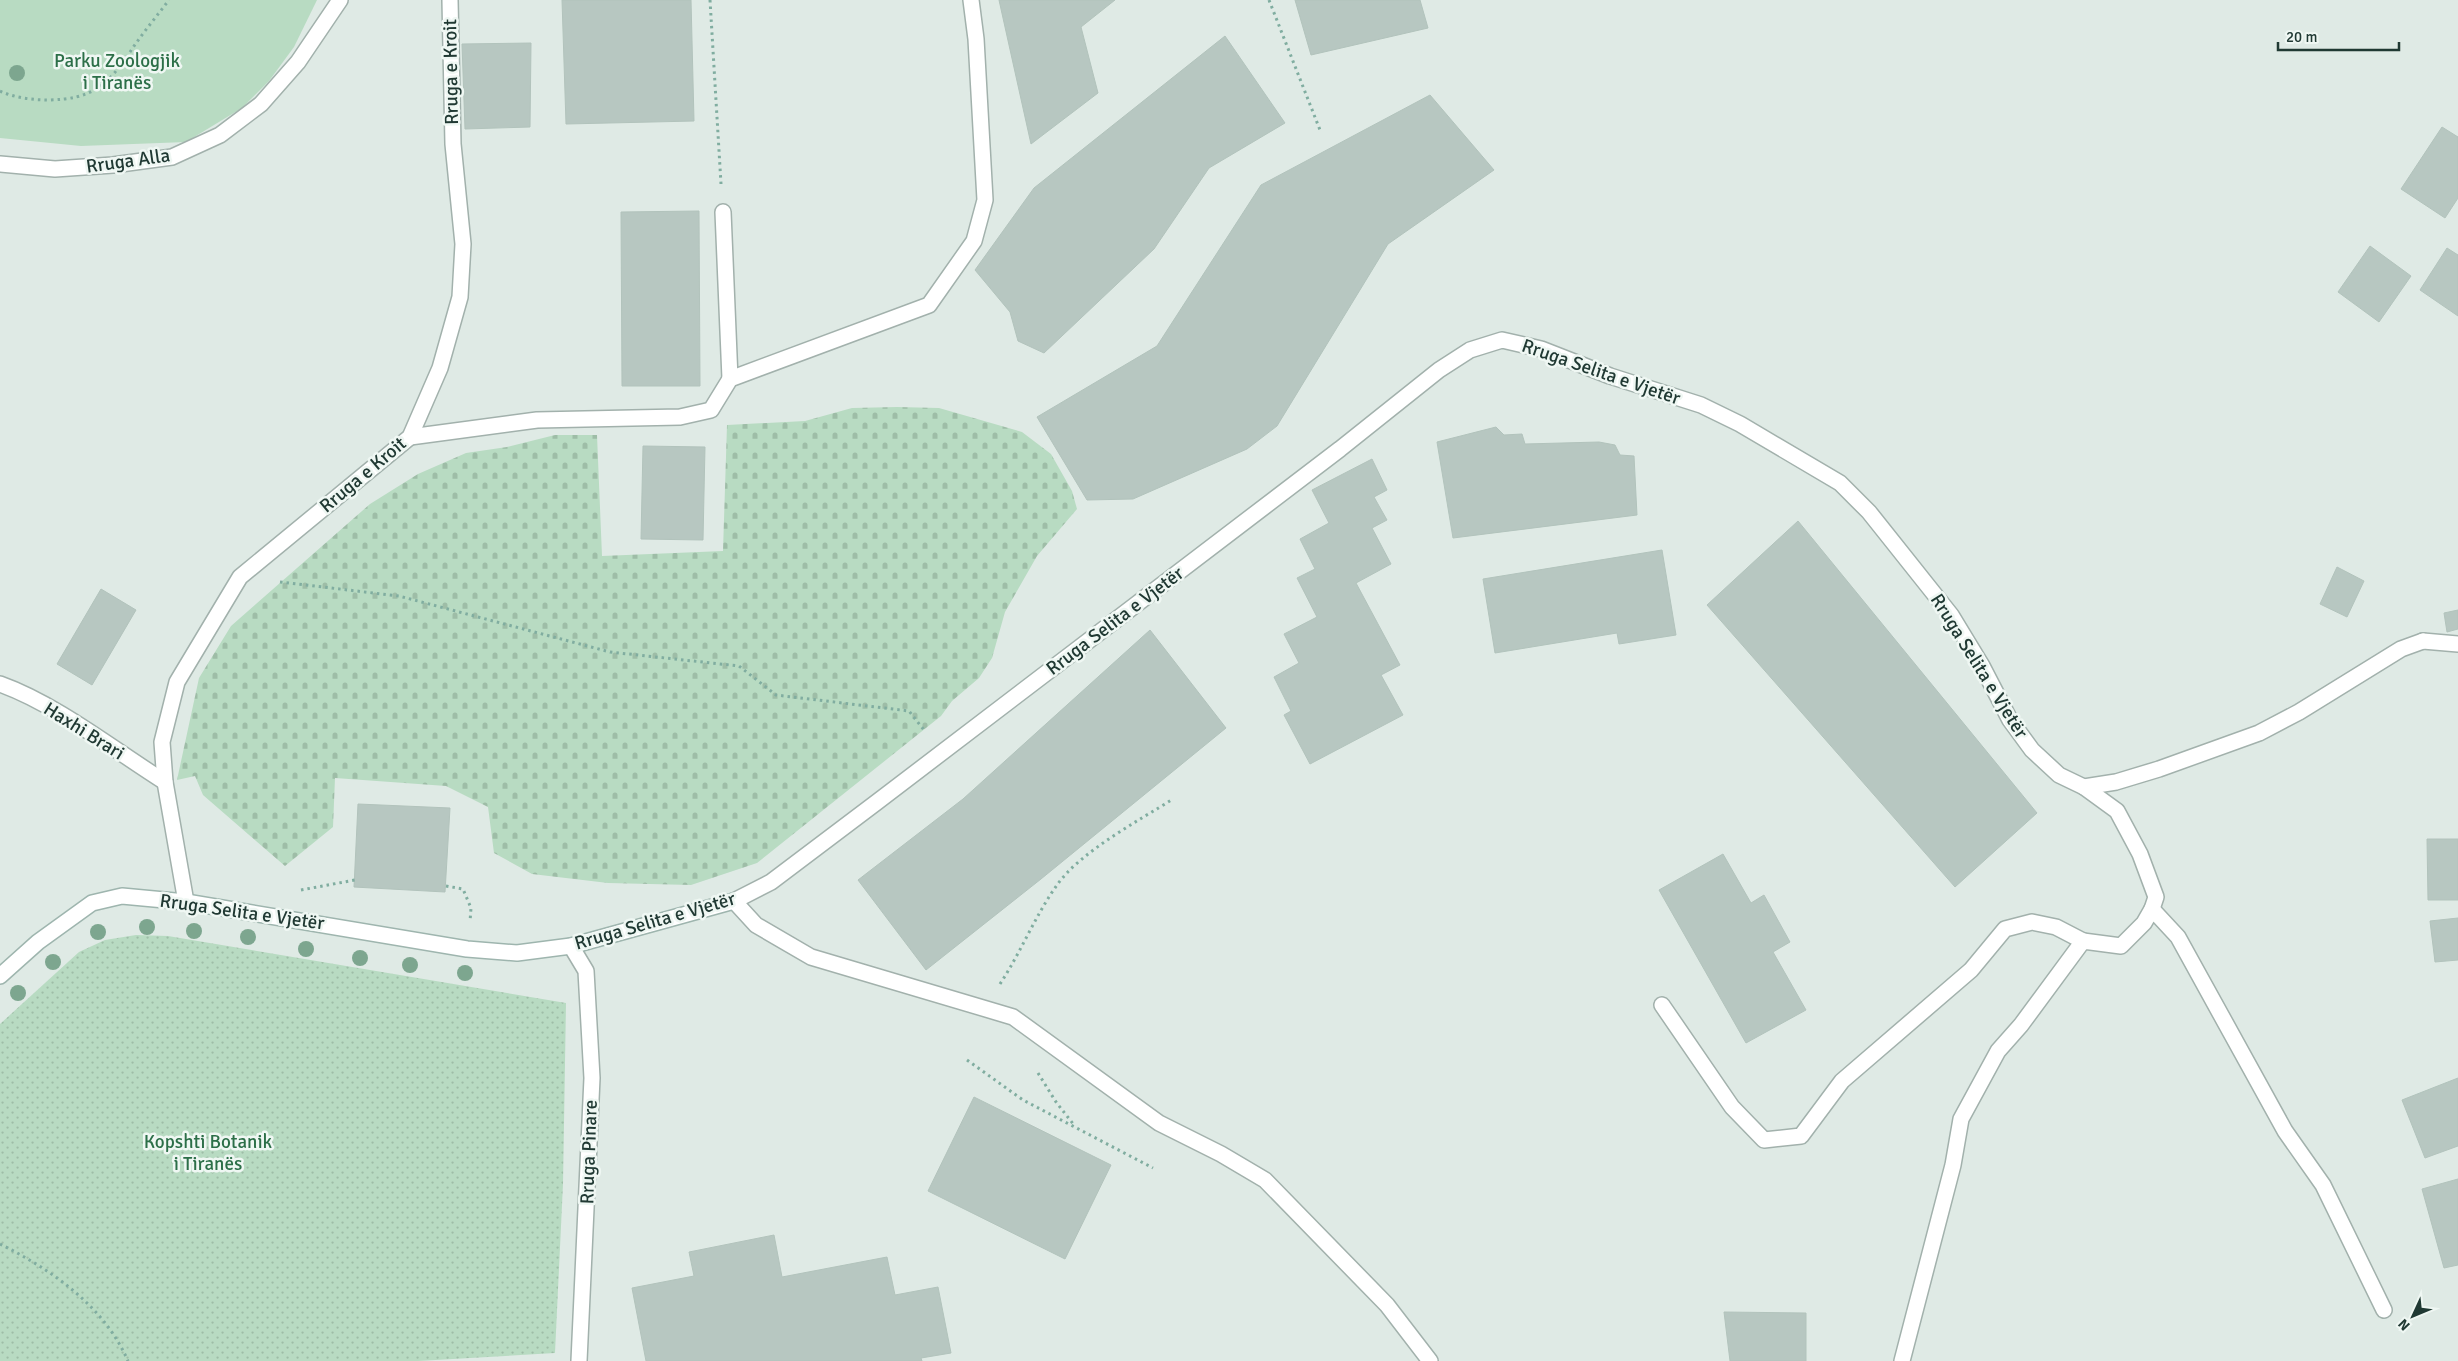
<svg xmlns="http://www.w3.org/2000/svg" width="2458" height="1361" font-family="Signika,sans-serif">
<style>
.cemetery{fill:url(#cemetery-stones)}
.park{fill:#b8dbc2}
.garden{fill:url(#garden-dots)}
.building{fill:#b7c7c1;stroke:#b2c3bc}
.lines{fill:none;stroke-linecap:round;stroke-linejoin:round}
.lane-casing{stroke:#a2b1ac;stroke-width:18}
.street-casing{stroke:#a2b1ac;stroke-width:18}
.secondary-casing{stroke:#9eb5ae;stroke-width:18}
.path{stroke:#80ada0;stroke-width:3;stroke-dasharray:2.5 4;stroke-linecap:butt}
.lane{stroke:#fff;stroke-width:15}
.street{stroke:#fff;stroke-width:15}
.secondary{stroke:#fff;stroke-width:15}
.tree{fill:#7da68f}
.labels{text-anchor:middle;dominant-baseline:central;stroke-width:5;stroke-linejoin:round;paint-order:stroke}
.park-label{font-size:19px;fill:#2c6f48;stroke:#eff7f3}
.street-label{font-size:19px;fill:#203933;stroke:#eff7f3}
</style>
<defs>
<pattern id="cemetery-stones" width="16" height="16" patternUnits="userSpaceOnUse" patternTransform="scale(1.25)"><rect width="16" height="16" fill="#b8dbc2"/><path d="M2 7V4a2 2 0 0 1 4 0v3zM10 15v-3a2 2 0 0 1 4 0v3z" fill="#9ebda7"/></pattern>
<pattern id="garden-dots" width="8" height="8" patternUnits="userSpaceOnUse" patternTransform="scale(1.25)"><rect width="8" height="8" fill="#b8dbc2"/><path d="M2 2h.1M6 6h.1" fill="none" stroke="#9ebda7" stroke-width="1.8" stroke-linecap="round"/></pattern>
</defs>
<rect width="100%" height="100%" fill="#dfeae5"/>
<polygon class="cemetery" points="897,407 939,408 1022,432 1051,454 1072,491 1077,509 1037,556 1005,612 992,658 979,678 952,701 941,716 757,863 691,885 608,883 532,874 494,853 488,807 446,786 335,778 333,827 285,866 203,795 195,776 177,780 199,678 231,626 370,504 418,474 466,453 507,447 555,435 597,435 602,556 723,551 727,425 805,421 852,408"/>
<polygon class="park" points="0,0 317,0 294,47 269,81 242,108 186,142 81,146 0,138"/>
<polygon class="garden" points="136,935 168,936 566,1003 563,1184 555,1353 418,1361 0,1361 0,1024 79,952 105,940"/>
<g class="building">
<polygon points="562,0 691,0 694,121 566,124"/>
<polygon points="999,0 1115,0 1081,27 1098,93 1031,144"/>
<polygon points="1295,0 1420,0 1428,28 1311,55"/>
<polygon points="1225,36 1285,123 1209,168 1154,249 1044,353 1018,341 1010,312 975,270 1034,188"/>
<polygon points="531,43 530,127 465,129 462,44"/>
<polygon points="1430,95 1494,170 1388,244 1277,426 1247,449 1133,499 1087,500 1037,417 1157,346 1261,185"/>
<polygon points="2442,127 2458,137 2458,198 2445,218 2401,189"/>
<polygon points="699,211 700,386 622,386 621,212"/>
<polygon points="2370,246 2411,276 2379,322 2338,292"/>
<polygon points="2447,248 2458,255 2458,316 2420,290"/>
<polygon points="1496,427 1504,435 1522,434 1525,444 1599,442 1615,445 1620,455 1634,456 1637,515 1453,538 1437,442"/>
<polygon points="643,446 705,447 703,540 641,539"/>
<polygon points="1372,459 1387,490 1374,497 1387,520 1372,528 1391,564 1356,583 1400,665 1381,675 1403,715 1310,764 1284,715 1291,711 1274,677 1299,663 1284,634 1317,617 1297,578 1315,569 1300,539 1329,523 1312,490"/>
<polygon points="1798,521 2037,813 1955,887 1707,605"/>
<polygon points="1662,550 1676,635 1619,644 1617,633 1495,653 1483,579"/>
<polygon points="2337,567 2364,581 2347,617 2320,604"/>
<polygon points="101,589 136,610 92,685 57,664"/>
<polygon points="2458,610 2458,629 2447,632 2444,613"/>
<polygon points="1150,630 1226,728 1041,879 926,970 858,880 963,799"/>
<polygon points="358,804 450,808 445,892 354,887"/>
<polygon points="2427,839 2458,839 2458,900 2428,900"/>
<polygon points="1723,854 1751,903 1764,895 1790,942 1773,952 1806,1010 1746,1043 1659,890"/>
<polygon points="2458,918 2458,960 2435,962 2430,921"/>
<polygon points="2458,1078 2458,1146 2425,1158 2402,1100"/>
<polygon points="974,1097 1111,1165 1065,1259 928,1191"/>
<polygon points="2458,1179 2458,1265 2444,1268 2422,1189"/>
<polygon points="774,1235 782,1277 887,1257 895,1295 938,1287 951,1353 921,1358 922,1361 646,1361 632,1288 694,1276 689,1252"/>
<polygon points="1724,1312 1806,1313 1806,1361 1730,1361"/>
</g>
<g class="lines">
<g class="lane-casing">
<g id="lane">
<polyline points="723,212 730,379"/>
<polyline points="2423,641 2458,644"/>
<polyline points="1662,1005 1732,1107 1764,1140 1801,1136 1842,1081 1971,970 2005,929 2032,922 2056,927 2083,941"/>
<polyline points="1902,1361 1953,1165 1961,1119 1998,1051 2021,1025 2083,941 2121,946 2144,923 2152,909 2178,937 2285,1131 2323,1185 2384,1310"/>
</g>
</g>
<g class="street-casing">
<g id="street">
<polyline points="0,164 55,169 113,165 172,157 220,135 261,104 298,62 340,0"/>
<polyline points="410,437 537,420 680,417 711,410 730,379 929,305 974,241 985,200 976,39 971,0"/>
<path d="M0,684C56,704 114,750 165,782"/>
<polyline points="2084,787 2117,811 2140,854 2156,897 2152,909"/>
<polyline points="186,902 165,782 162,742 177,682 240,577 410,437 440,368 460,297 463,244 453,144 450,0"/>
<polyline points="571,946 586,971 592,1078 579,1361"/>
<polyline points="1430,1361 1387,1305 1265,1180 1221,1154 1159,1123 1013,1017 811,957 756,925 734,901 771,882 877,802 1340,449 1439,370 1470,350 1502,340 1541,349 1610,376 1701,405 1740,424 1840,483 1869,512 1951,615 1982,666 2010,720 2032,750 2059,775 2084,787 2116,782 2159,769 2259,733 2299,712 2401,649 2423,641"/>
</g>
</g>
<g class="secondary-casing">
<polyline id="secondary" points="0,976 38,942 92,903 122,896 186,902 467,949 517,953 571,946 734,901"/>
</g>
<g class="path">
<polyline points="710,0 721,184"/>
<polyline points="1269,0 1320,130"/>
<path d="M0,91C15,98 33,100 49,100C92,99 107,86 130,52C142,34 156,17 169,0"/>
<polyline points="280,582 399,596 610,652 739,666 776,695 909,711 924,730"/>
<polyline points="446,886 463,889 471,908 470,922"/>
<polyline points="301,890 355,880"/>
<path d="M1000,984C1021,952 1035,916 1057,885C1080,852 1138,821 1173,799"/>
<polyline points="967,1060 1023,1100 1153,1168"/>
<polyline points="1038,1073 1056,1102 1074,1125"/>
<path d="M0,1244C52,1270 104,1306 128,1361"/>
</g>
<use href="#lane" class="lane"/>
<use href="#street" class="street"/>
<use href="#secondary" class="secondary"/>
</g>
<g class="tree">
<circle cx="17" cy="73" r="8"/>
<circle cx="147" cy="927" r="8"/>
<circle cx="194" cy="931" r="8"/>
<circle cx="98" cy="932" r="8"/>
<circle cx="248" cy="937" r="8"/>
<circle cx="306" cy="949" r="8"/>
<circle cx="360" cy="958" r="8"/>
<circle cx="53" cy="962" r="8"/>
<circle cx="410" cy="965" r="8"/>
<circle cx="465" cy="973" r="8"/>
<circle cx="18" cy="993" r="8"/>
</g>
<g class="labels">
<g class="park-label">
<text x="117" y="61">Parku Zoologjik<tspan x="117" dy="22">i Tiranës</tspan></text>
<text x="208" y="1142">Kopshti Botanik<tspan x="208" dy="22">i Tiranës</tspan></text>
</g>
<g class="street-label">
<text transform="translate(451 72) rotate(-91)">Rruga e Kroit</text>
<text transform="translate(128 161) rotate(-8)">Rruga Alla</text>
<text transform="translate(1601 372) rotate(19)">Rruga Selita e Vjetër</text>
<text transform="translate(363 475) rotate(-40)">Rruga e Kroit</text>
<text transform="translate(1115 621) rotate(-37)">Rruga Selita e Vjetër</text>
<text transform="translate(1979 666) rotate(58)">Rruga Selita e Vjetër</text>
<text transform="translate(84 731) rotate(32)">Haxhi Brari</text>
<text transform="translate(242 912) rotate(8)">Rruga Selita e Vjetër</text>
<text transform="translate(655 921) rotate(-16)">Rruga Selita e Vjetër</text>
<text transform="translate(589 1152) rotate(-88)">Rruga Pinare</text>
</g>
</g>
<g transform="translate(2413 1316) rotate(226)" stroke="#eff7f3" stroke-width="4" paint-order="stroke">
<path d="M0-4L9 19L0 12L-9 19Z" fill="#203933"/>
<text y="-8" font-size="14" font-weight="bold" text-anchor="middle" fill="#203933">N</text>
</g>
<path d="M2278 42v8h121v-8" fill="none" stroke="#203933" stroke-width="2.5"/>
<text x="2286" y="42" font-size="15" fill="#203933" stroke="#eff7f3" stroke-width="4" paint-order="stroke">20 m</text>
</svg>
